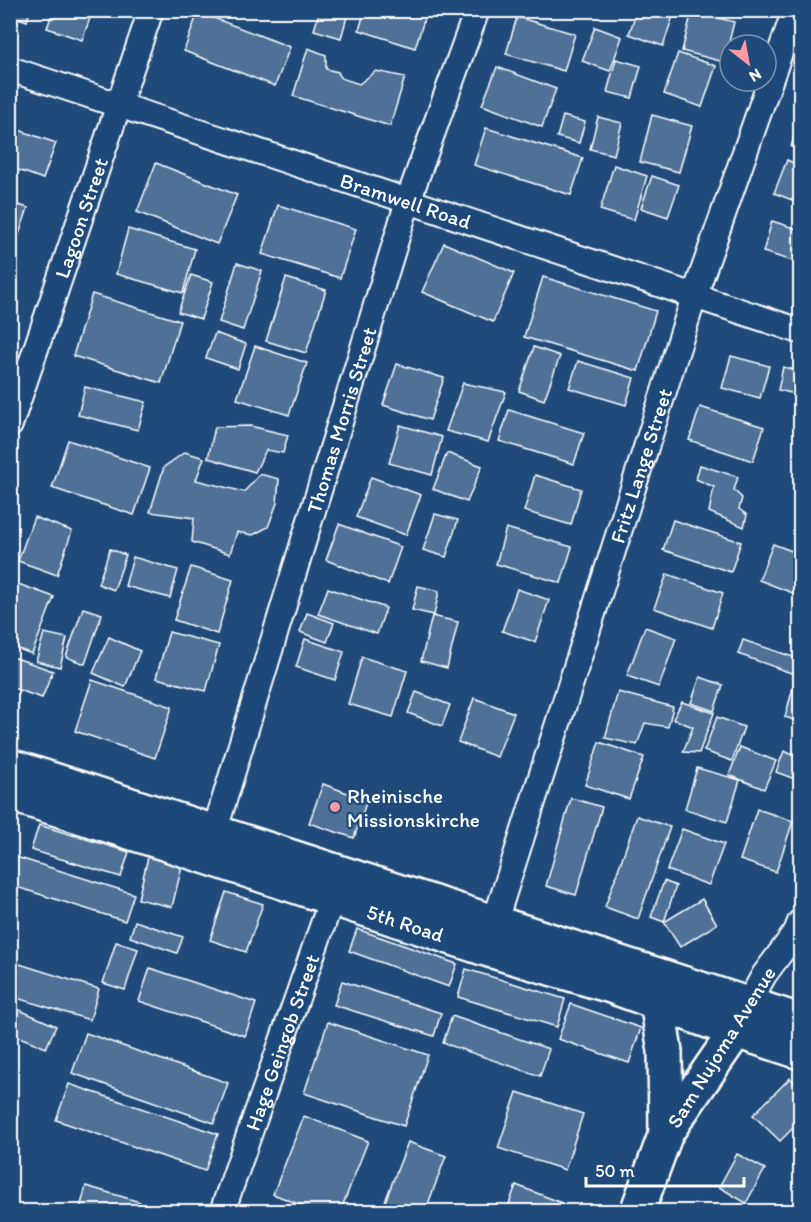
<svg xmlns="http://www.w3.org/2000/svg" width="811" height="1222" font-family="Itim,sans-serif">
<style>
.building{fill:#507197;stroke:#fff;stroke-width:1.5}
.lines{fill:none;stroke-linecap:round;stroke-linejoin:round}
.street-casing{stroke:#fff;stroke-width:28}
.secondary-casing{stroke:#fff;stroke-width:38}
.street{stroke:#1f4a7a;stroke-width:24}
.secondary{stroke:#1f4a7a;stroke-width:33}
.poi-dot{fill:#ff9aa2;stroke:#1f4a7a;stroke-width:2}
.labels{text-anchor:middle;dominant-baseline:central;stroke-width:4.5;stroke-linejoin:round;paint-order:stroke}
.street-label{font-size:21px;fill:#fff;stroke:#1f4a7a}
.poi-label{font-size:21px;fill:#fff;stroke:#1f4a7a;text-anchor:start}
</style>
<rect width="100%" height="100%" fill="#1f4a7a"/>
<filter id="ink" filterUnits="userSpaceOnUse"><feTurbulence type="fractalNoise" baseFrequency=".0167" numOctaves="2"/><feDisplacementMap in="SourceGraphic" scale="12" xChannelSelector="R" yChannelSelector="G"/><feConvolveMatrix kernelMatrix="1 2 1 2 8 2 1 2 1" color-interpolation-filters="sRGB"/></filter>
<g filter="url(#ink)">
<g class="building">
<polygon points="10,10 30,10 27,21 10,15"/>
<polygon points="43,10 93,10 82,40 47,28 52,14"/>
<polygon points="320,10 349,10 341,38 314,30"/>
<polygon points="365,10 416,10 426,14 415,48 359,30"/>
<polygon points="637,10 675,10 663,46 629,34"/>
<polygon points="692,11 734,22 724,62 682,51"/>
<polygon points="198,12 290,47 275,86 184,51"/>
<polygon points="517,17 575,34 564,71 506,54"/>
<polygon points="595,27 622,37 610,71 582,61"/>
<polygon points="308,48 326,55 326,69 338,72 341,78 359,84 376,71 405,77 390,126 293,96"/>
<polygon points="678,53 716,66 702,107 664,94"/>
<polygon points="616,59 641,66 632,98 607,92"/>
<polygon points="497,67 556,89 542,127 482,105"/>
<polygon points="652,115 692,126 679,172 640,162"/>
<polygon points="563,116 585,122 579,143 557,137"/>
<polygon points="800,116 800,150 791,147"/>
<polygon points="598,117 622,123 614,155 590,149"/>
<polygon points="10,127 56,143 43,179 10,167"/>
<polygon points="486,128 583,158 571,195 474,165"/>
<polygon points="787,160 800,166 800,203 774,193"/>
<polygon points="156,163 237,195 217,244 137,212"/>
<polygon points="614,165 647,176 634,220 600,210"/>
<polygon points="652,176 679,185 668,217 641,208"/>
<polygon points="10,202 28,208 13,252 10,251"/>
<polygon points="278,205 356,229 340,278 262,254"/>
<polygon points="772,221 800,230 800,263 763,252"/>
<polygon points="128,229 195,249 183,293 116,274"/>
<polygon points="444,243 514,273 493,322 422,292"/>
<polygon points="237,263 262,271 243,330 219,322"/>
<polygon points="191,275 213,282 201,319 178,312"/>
<polygon points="543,277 656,311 638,371 524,337"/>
<polygon points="286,278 326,290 306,353 266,341"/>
<polygon points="92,294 180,321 161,383 73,356"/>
<polygon points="215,333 246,344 238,369 206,358"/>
<polygon points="255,346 307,363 289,415 237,399"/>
<polygon points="534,347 560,356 544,400 519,391"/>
<polygon points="731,356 769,366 760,398 722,388"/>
<polygon points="578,361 634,378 626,405 569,388"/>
<polygon points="397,364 444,378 430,420 383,405"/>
<polygon points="783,367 800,371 800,395 778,390"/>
<polygon points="463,383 506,392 488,442 446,431"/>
<polygon points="85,387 146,402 138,430 78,415"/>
<polygon points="700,407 764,427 753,461 689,440"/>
<polygon points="509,410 584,433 574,464 499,441"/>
<polygon points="400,425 442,437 432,475 389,463"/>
<polygon points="250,426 288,435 283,453 266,450 255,472 208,458 215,427"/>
<polygon points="68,440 150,468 134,515 52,488"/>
<polygon points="185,452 204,458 196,480 244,492 260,474 279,479 277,503 268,527 253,535 237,532 230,554 192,542 194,518 150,512 164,467"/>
<polygon points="447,453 482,466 467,502 433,489"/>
<polygon points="700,465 738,477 734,490 742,498 739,509 747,515 744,527 709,512 714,487 696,479"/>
<polygon points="535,475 581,489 571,525 524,511"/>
<polygon points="371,477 421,495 406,535 356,517"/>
<polygon points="435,514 458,520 446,557 423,550"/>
<polygon points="34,517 72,531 57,575 18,561"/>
<polygon points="673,520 741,542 731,572 663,550"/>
<polygon points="339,524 401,547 388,584 326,560"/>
<polygon points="506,528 572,547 561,583 496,564"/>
<polygon points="773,544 800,554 800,596 759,580"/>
<polygon points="110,549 126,555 114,590 98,584"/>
<polygon points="133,557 178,570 170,598 125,586"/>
<polygon points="191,567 233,580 217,634 174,620"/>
<polygon points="667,574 723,593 712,628 654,608"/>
<polygon points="10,581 54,597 32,654 10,646"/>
<polygon points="418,586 439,591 434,615 412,610"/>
<polygon points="328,588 386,608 377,634 318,614"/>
<polygon points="517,589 549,600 535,642 502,631"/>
<polygon points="83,608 102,614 85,664 66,657"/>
<polygon points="307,613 334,623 327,642 300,632"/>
<polygon points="432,616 458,622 447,668 421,661"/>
<polygon points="645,627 676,638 659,687 627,676"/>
<polygon points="169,632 219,645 206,691 156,678"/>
<polygon points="44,633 67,638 60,667 36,661"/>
<polygon points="109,637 140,651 125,687 93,673"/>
<polygon points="305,639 344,652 335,680 296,667"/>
<polygon points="743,640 799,659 794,674 738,654"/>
<polygon points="10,656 53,671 42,698 10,687"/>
<polygon points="362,657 407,671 393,717 348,704"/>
<polygon points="700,677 723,685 714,711 691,703"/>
<polygon points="796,677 800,678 800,722 785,717"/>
<polygon points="92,680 172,707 155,758 75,731"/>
<polygon points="416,692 450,705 442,726 408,713"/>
<polygon points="618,692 673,707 668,727 645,723 637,745 605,738"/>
<polygon points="474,698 514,713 497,757 458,742"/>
<polygon points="682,702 714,713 699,753 683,752 693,727 673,719"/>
<polygon points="717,717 744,727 732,761 704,751"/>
<polygon points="599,742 644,757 629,799 585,785"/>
<polygon points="740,747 776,761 764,789 729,775"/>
<polygon points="784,751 800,758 800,781 776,772"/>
<polygon points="697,768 740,780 727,822 685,809"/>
<polygon points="323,784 367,800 354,838 309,823"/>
<polygon points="571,798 602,807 576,895 546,886"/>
<polygon points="757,809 793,821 776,872 740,860"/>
<polygon points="637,816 670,827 638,919 605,907"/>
<polygon points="39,825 129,852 121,877 31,850"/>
<polygon points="682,829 724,844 709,885 667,870"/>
<polygon points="10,855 134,894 125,921 10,885"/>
<polygon points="148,857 182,866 172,907 138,899"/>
<polygon points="664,881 676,886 664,922 651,917"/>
<polygon points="226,892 263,904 246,952 210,940"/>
<polygon points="702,899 717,924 680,947 664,922"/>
<polygon points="135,921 183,937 177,953 130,937"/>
<polygon points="357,929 457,964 449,987 349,951"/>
<polygon points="116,942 138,949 125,990 103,983"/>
<polygon points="10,961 99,989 90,1020 10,996"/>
<polygon points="150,968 256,1003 245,1036 139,1001"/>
<polygon points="466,969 565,999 557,1027 458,997"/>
<polygon points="342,981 441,1013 434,1036 334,1005"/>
<polygon points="571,1004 641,1028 629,1063 558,1039"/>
<polygon points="15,1008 56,1026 46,1048 10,1033 10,1018"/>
<polygon points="452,1016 549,1049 540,1076 443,1043"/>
<polygon points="328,1022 428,1055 404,1126 304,1093"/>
<polygon points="86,1033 228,1083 214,1123 72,1073"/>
<polygon points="790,1078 800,1088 800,1121 780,1141 753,1115"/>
<polygon points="69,1084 218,1134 205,1171 56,1120"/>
<polygon points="517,1092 583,1114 565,1170 498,1148"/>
<polygon points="304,1116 368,1141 340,1212 319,1212 273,1194"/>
<polygon points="408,1142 446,1156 425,1212 381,1212"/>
<polygon points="737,1154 765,1169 746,1203 719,1187"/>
<polygon points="516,1185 562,1203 559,1212 506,1212"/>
<polygon points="86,1186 140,1202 137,1212 79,1212"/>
</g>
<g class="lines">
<g class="street-casing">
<g id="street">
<path id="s1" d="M10,69L800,331"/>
<path id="s2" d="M10,425L151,10"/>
<path id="s3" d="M214,833L408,201L477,10"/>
<path id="s4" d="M495,921L694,297L795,10"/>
<polyline points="748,1004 764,975 796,932 800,922"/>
<path id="s5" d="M222,1212L337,884"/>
</g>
</g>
<g class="secondary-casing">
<g id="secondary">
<polyline points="10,766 800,1021"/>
<path id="s6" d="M10,794L170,845L489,950L611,986L736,1031L800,1052"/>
<polyline points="657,1002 665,1051 666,1133"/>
<polyline points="637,1212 666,1133 736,1031 745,1011"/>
</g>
</g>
<use href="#street" class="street"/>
<use href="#secondary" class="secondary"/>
</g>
</g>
<circle class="poi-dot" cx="335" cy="807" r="6"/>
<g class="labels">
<g class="street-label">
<text stroke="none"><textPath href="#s1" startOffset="417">Bramwell Road</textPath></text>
<text stroke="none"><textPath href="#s2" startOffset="219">Lagoon Street</textPath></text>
<text stroke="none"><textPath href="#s3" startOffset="432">Thomas Morris Street</textPath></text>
<text stroke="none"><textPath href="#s4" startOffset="478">Fritz Lange Street</textPath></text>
<text stroke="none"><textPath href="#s6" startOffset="416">5th Road</textPath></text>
<text stroke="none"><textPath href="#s5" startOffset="180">Hage Geingob Street</textPath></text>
<text transform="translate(721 1047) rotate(-58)">Sam Nujoma Avenue</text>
</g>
<g class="poi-label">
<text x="347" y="795">Rheinische<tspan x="347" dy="24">Missionskirche</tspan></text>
</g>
</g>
<rect width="811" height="1222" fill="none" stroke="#1f4a7a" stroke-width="36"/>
<rect x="18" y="18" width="775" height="1186" fill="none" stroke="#fff" stroke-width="2" filter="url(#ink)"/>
<g transform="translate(748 63) rotate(149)"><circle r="28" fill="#1f4a7a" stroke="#7992af" stroke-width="1.5"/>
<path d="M0-4.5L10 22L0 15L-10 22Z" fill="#ff9aa2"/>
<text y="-9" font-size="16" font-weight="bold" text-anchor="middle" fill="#ffffff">N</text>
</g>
<path d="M586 1177v9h158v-9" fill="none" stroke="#ffffff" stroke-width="3"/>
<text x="595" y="1177" font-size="18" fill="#ffffff" stroke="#1f4a7a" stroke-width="4.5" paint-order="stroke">50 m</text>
</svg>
